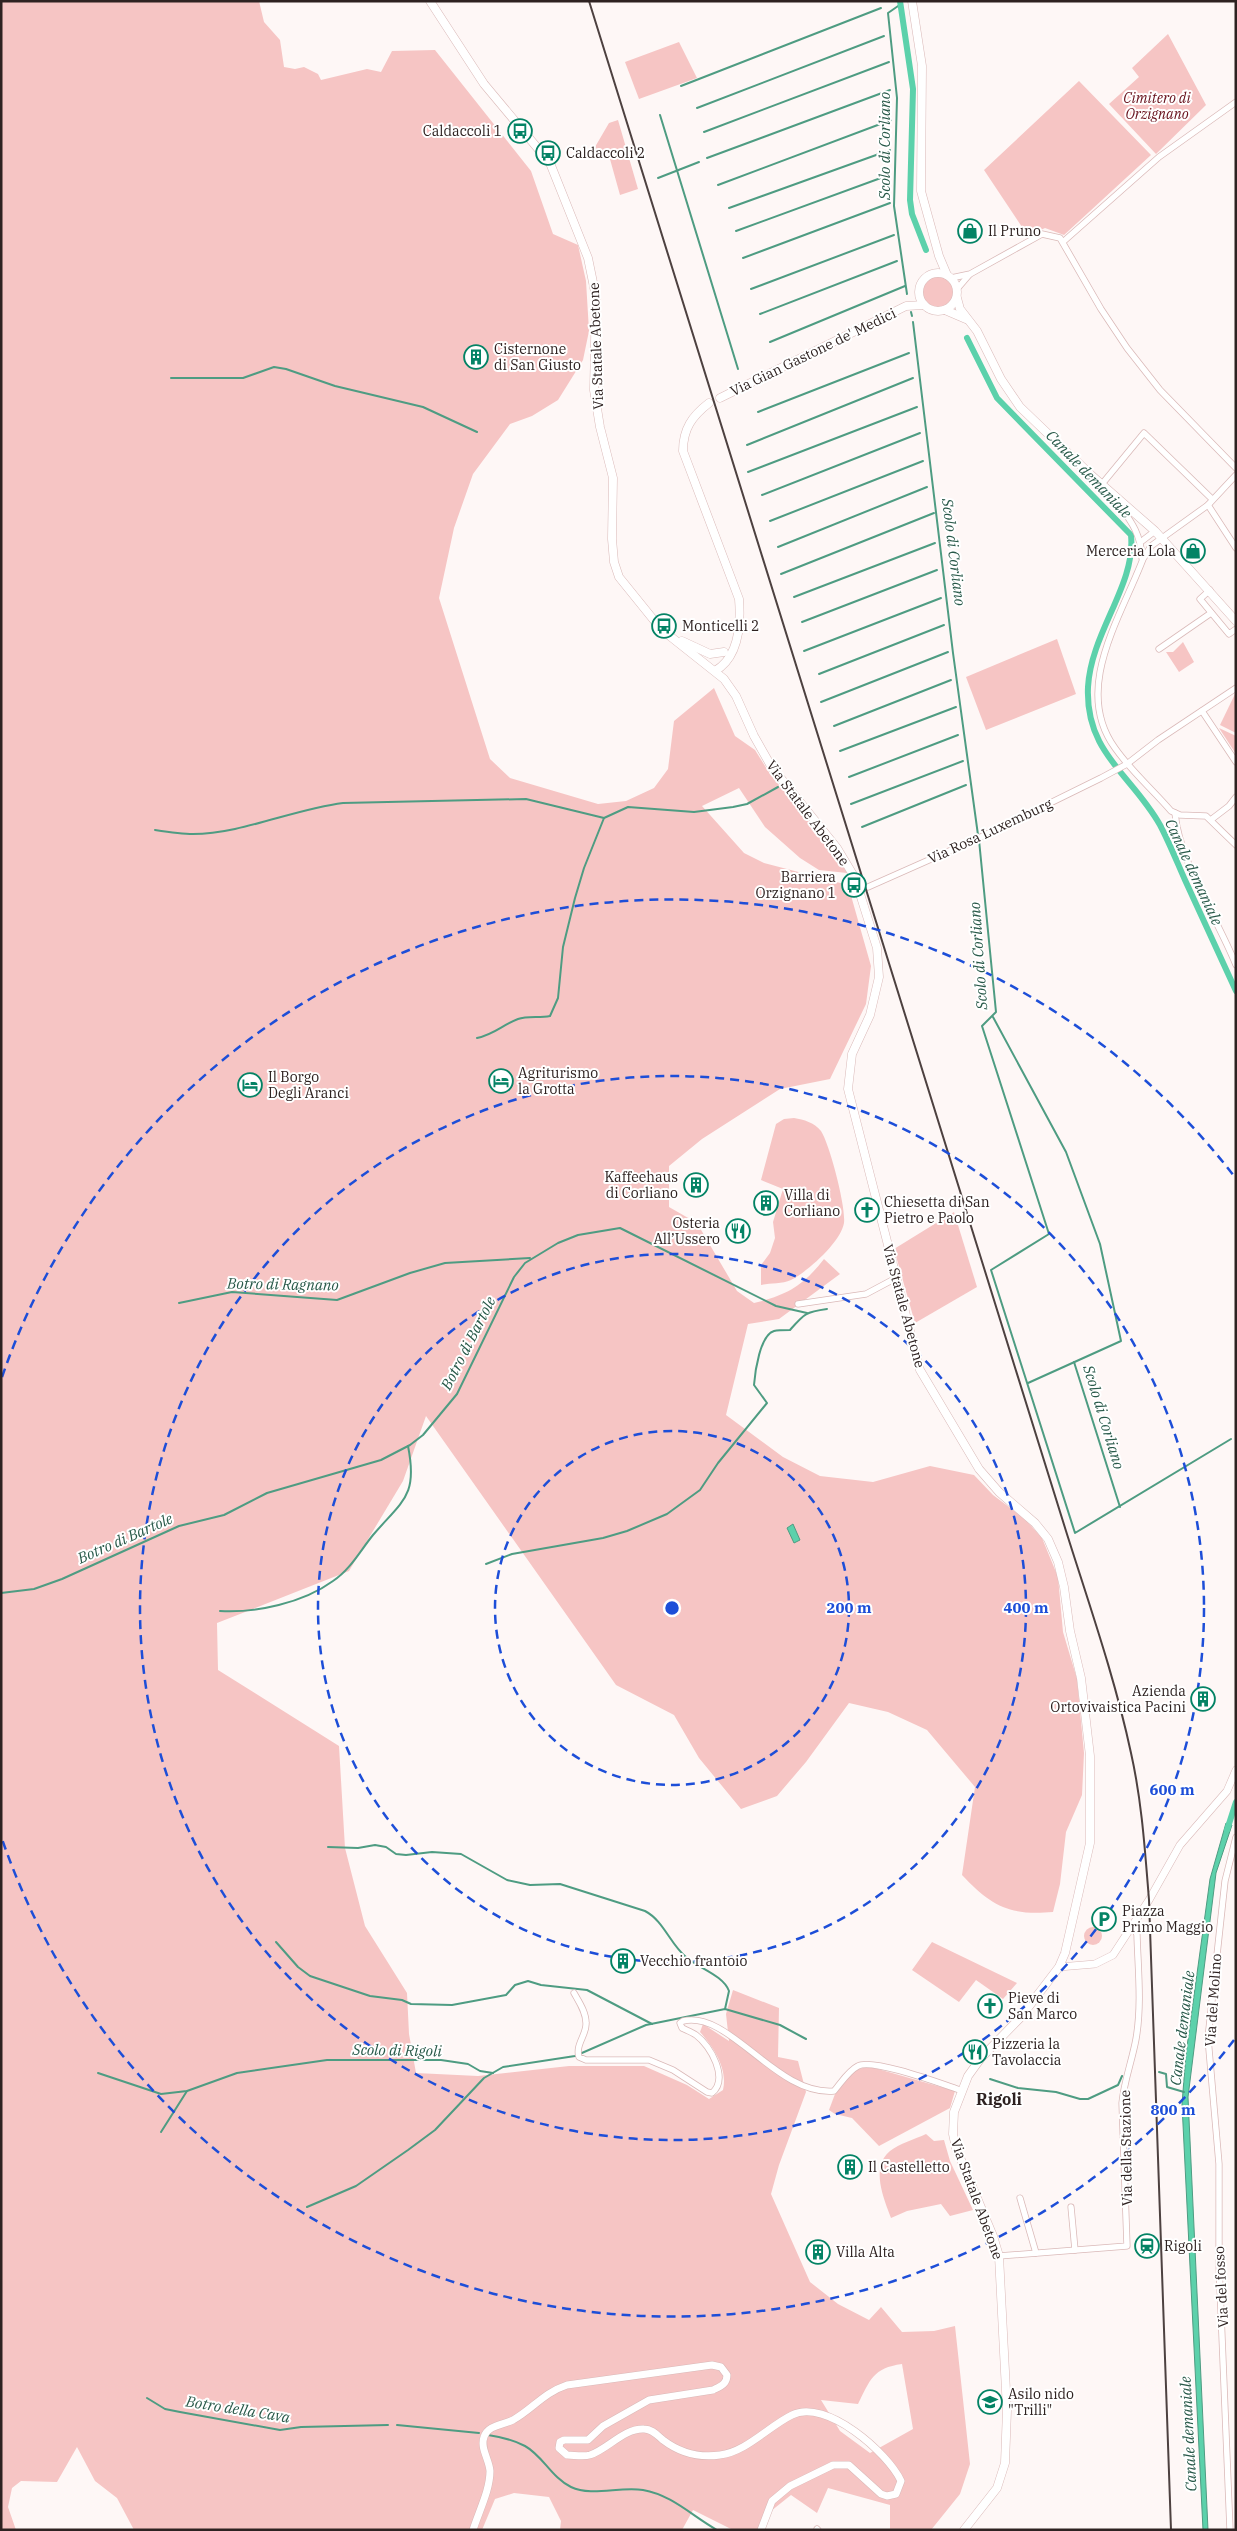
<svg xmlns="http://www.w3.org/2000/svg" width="1237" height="2531" font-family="'IBM Plex Serif',serif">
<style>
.green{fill:#f6c5c4;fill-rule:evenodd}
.water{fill:#5cd1ab;stroke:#4e9c82}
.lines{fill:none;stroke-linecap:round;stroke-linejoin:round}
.stream{stroke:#4e9c82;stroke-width:2}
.canal{stroke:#5cd1ab;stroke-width:6}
.minor-casing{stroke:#dab9b8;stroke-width:7}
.tertiary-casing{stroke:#dab9b8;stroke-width:8}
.secondary-casing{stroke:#dab9b8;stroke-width:9}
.minor{stroke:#fff;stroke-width:5.5}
.tertiary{stroke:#fff;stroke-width:7}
.secondary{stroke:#fff;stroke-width:8}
.rail{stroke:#4d4140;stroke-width:2}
.ring{fill:none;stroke:#1d4ed8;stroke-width:2.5;stroke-dasharray:9 6}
.labels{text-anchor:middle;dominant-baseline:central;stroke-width:4;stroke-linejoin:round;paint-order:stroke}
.park-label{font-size:14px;font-style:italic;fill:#67101b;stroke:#fff}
.poi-label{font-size:14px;fill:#2e2221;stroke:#fff;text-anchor:start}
.street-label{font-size:14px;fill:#2e2221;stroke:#fff}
.water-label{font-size:15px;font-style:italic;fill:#285949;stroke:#fff}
.quarter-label{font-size:16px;font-weight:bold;fill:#2e2221;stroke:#fff}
.centre{fill:#1d4ed8;stroke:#fff;stroke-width:2.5}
.ring-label{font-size:15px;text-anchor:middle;font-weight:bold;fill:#1d4ed8;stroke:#fff;stroke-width:4;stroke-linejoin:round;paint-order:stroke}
</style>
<rect width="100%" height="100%" fill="#fef7f6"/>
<g class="green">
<path d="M1,1H259L264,22L280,40L284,67L295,69L304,67L318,74L321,80L367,69L381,72L392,51L435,50L531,171L553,234L578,245L586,281L589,331L583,360L558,400L532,416L510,424L473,474L454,528L439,598L490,759L510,778L598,804L626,801L654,788L668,769L674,721L714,688L735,736L755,750L770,774L830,846L847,873L819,870L800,858L765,827L739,788L702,806L744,853L764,863L848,885L871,966L866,1004L830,1079L780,1089L702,1139L669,1166V1207L697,1223L737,1291L754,1303C787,1295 803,1286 824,1259L840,1274L779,1319L748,1324L726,1415L783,1457L820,1476L873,1482L930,1466L974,1475L993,1495L1025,1519L1042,1538L1058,1577L1063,1632L1077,1679L1084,1753L1082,1795L1066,1832L1060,1884L1053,1912C1010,1916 991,1906 962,1875L975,1787L927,1730L888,1712L849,1703L806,1762L777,1796L741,1809L699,1758L674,1715L616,1685L426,1416L403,1481L349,1571L217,1623L218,1670L339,1746L345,1848L365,1926L407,1993L409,2034L416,2073L478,2076L569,2066H644L687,2085L709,2099L723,2090C728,2069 714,2048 700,2032L703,2024L729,2041L726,2014L733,1990L779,2008L778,2057L798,2061L806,2092L779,2165L771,2194L810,2282L838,2304L869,2320L881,2307L902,2332L934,2331L955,2326L970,2464L960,2494L931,2530H890V2505L828,2488L817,2513L791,2495L771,2511L765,2530H733L693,2510L682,2530H560L561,2521L549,2497L514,2493L495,2499L482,2530H134L117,2498L95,2481L77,2447L57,2482L21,2481L12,2488L8,2507L16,2530H1ZM902,2364L913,2429L870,2453L840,2431L821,2400L858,2404C870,2380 873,2368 902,2364Z"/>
<polygon points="1168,34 1206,105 1156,154 1109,104 1139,77 1132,68"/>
<polygon points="679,42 697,78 639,99 625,62"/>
<polygon points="1079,81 1151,155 1064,235 1045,228 1028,236 984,170"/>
<polygon points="618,120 638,189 620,195 608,152 597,152 595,147 609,123"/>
<circle cx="938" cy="292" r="15"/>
<polygon points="1057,639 1076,694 986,730 966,677"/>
<polygon points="1183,642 1194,662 1179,672 1166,652 1173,652"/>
<polygon points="1235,694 1236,694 1236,733 1220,725"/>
<polygon points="1219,728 1236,736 1236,754"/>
<path d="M794,1118C804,1120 814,1122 821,1131C830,1145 846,1207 844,1223C841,1242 807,1272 791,1280C782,1284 770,1283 761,1285V1265L770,1253L775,1238L773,1222L783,1189L761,1180L776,1124L784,1119Z"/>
<polygon points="954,1212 977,1287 915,1323 894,1249"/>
<circle cx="1093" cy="1936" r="9"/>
<polygon points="932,1942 1017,1983 1003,1999 976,1980 959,2002 912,1970"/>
<polygon points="871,2067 955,2091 950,2108 879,2146 852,2118 835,2114 829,2110 835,2094 856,2069"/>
<path d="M926,2134L934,2141L944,2140L950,2161L973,2210L950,2216L941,2204L907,2211L891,2218C884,2199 870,2167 890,2151C899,2144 915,2139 926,2134Z"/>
</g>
<g class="water">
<polygon points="793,1524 800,1540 794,1543 787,1528"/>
<polygon points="1226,1823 1232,1825 1216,1873 1188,2097 1208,2530 1203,2530 1182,2104 1186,2054 1210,1879"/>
</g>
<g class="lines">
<g class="stream">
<polyline points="901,4 888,13 897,98 894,206 907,294"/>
<polyline points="681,86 881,8"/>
<polyline points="697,108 884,36"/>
<polyline points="660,115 738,369"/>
<polyline points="704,132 889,62"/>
<polyline points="707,158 890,90"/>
<polyline points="658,178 699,162"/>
<polyline points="718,185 891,120"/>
<polyline points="729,208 890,150"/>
<polyline points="736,231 889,175"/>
<polyline points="743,258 890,203"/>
<polyline points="751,289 894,235"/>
<polyline points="911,312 912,316"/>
<polyline points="760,314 897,261"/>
<polyline points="913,322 953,653 978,835"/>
<polyline points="770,342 905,286"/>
<polyline points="171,378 243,378 274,367 286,369 335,386 423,407 477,432"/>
<polyline points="758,412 909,353"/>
<polyline points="747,445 913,378"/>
<polyline points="748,472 917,407"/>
<polyline points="762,495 920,433"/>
<polyline points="770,521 923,461"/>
<polyline points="778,547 927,487"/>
<polyline points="781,574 934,513"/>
<polyline points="794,597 935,543"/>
<polyline points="802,622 937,570"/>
<polyline points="804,651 941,598"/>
<polyline points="819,674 944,625"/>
<polyline points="821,702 948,652"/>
<polyline points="834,726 951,680"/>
<polyline points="840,751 956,707"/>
<polyline points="849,777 958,735"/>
<polyline points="851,804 963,761"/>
<polyline points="862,827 966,785"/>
<path d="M155,830C168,832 181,834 193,834C241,834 294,809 343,803L526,799L604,818L628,807L694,812L733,807L747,804L778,787"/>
<polyline points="979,840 996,1012 982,1026 1049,1234 991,1270 1075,1533 1231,1439"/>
<polyline points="993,1017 1066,1152 1100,1244 1121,1341 1028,1383"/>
<path d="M477,1038C495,1034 502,1025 518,1019C527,1016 540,1018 550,1016L558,998L563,947L575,898L584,868L604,818"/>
<polyline points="179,1303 232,1292 337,1300 410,1273 445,1263 530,1258"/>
<polyline points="1074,1362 1120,1507"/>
<path d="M486,1564L512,1554L603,1538L627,1531L667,1514L700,1490L718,1463L767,1403L754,1385C755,1372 760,1335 774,1331C778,1330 785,1330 790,1330C804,1314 805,1312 827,1309"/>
<polyline points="1,1593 34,1589 62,1579 179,1526 224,1515 267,1493 381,1460 410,1445 423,1435 457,1394 514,1277 525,1263 558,1243 578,1235 620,1228 776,1306 807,1313"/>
<path d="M220,1611C256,1613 303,1603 333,1581C350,1570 360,1551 373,1535C403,1500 418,1496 408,1446"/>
<path d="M328,1847L358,1848L375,1845L386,1847L396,1854L406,1855L432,1852L461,1854L507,1880L530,1885L560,1884L645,1911C664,1921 670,1944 686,1957C698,1968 723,1975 729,1991L725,2009"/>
<polyline points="276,1942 298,1967 310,1976 370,1996 402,2000 411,2004 452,2005 506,1995 515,1985 528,1981 541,1985 587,1990 652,2024"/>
<polyline points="1159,2072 1166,2074 1167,2087 1184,2092"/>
<polyline points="98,2073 161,2094 187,2091 237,2073 327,2060 441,2060 468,2064 480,2071 493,2073"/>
<polyline points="990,2079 1018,2088 1056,2092 1080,2099 1088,2099 1118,2085 1122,2076"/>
<polyline points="161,2132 187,2091"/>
<polyline points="307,2207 356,2186 408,2150 435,2130 484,2078 503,2067 575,2056 646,2025 725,2009 780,2025 806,2039"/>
<polyline points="147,2398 165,2409 180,2412 280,2430 301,2427 388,2425"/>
<polyline points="397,2425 479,2433"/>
<path d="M488,2435C501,2437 514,2440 525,2446C543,2456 551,2477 571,2487C592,2497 620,2486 643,2490C672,2495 692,2516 717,2530"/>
</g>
<g class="canal">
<polyline points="900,1 913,89 910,200 912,214 926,250"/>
<path d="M967,338L997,398L1131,535C1136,585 1091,632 1088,687C1085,753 1132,775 1160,825C1169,842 1177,862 1185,880C1202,917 1219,954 1236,991"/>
<polyline points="1227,1830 1236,1802"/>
</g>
<g class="minor-casing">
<g id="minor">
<polyline points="1064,241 1159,157 1236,102"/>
<polyline points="951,278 970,274 1042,234 1060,238 1101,309 1127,348 1160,390 1236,468"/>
<polyline points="957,289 969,275"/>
<path d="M1236,475L1208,505L1151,546L1143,559C1121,617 1072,689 1115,748C1131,771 1153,790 1171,811L1180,815L1206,816L1236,845"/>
<polyline points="1102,484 1144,433 1212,499"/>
<path d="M1116,500C1130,520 1141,533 1142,558"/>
<polyline points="1208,505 1236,548"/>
<polyline points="1142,541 1155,531"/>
<polyline points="1210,590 1200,599 1229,634 1236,629"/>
<polyline points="1159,649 1211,613"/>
<polyline points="1202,711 1236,762"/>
<path d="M1175,813C1179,861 1218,920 1236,965"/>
<polyline points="1212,819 1229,806 1236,797"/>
<polyline points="868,887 983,836 1101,778 1127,764 1158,740 1236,688"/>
<polyline points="798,1304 866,1294 896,1278"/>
<path d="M574,1993C579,2002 586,2012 586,2023C587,2034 575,2045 579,2057L586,2060H649L673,2070L707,2092L712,2093C729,2079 711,2046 696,2035C692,2032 686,2030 682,2028L680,2023L683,2021C730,2010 776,2096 834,2091C841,2083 848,2071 858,2066C873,2058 942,2084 960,2090"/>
<polyline points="1020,2198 1036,2253"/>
<polyline points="1071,2207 1075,2250"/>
<path d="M999,2256L1127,2246L1122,2103C1124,2081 1132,2061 1136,2039C1142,2005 1138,1969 1137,1935L1134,1924"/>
<polyline points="817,2529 818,2530"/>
<polyline points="1230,2530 1219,2264 1219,2164 1208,2038 1225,1881 1236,1837"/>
</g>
</g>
<g class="tertiary-casing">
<g id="tertiary">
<polyline points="1059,1967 1095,1964 1113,1955 1149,1900 1180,1845 1227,1791 1236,1770"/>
<path d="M473,2530C479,2511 490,2490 490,2471C489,2459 480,2448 484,2437C488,2425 503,2425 513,2420C534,2408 543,2393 567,2385L712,2365L721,2367L727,2375C727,2384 721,2386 713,2390L649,2400L603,2426L588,2440H564L560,2442L559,2448L567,2455C574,2455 583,2457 590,2455C608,2449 624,2428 644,2429C652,2429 657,2435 663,2440C680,2453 699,2458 720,2455C746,2452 769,2426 792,2415C826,2398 888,2453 901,2481L896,2494L887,2496L881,2494L849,2465H833L790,2486L772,2501L761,2530"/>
</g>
</g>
<g class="secondary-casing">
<g id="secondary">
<polyline points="430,1 484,84 550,163 588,258 596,297 594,390 600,427 613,478 612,539 614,562 619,577 661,629 724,679 736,696 754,736 771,766 837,848 855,878 877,948 879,977 870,1015 852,1054 848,1089 920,1370 979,1469 999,1492 1035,1523 1048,1539 1058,1562 1064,1587 1070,1631 1081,1678 1090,1756 1090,1843 1065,1953 1059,1967 1020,2018 981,2058 968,2076 954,2112 953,2134 956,2148 993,2236 999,2256 1007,2410 1005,2463 997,2488 964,2530"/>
<polyline points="912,1 922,66 921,191 939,256 947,275"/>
<circle cx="938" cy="292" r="19"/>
<polyline points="957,298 960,309 977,331 1001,379 1020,407 1091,475 1155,531 1236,621"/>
<polyline points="945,310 966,319"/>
<polyline points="720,398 906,306 924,305"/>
<path d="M709,403C692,416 683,429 683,451L739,599C741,624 739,657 715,671"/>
<polyline points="682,641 710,654 724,652"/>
</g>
</g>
<use href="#minor" class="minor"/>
<use href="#tertiary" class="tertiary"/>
<use href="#secondary" class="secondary"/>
<path class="rail" d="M589,1L1066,1531C1089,1604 1115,1678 1131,1753C1142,1802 1145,1851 1149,1900L1171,2530"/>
</g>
<g class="ring">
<circle cx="672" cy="1608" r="177"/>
<circle cx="672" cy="1608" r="354"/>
<circle cx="672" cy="1608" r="532"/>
<path d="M1234 2040A709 709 0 0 1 2 1839M2 1377A709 709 0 0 1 1234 1176"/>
</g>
<defs>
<g id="bus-ring" transform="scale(1.25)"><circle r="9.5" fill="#fff" stroke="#048365" stroke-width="1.5"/><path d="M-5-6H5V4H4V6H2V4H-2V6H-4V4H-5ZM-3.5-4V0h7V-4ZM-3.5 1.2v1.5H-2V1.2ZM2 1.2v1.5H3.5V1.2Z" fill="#048365"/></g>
<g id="shop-ring" transform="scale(1.25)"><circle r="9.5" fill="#fff" stroke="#048365" stroke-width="1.5"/><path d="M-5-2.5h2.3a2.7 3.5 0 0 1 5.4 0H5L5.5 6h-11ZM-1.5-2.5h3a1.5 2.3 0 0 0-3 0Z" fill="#048365"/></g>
<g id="building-ring" transform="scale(1.25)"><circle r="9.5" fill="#fff" stroke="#048365" stroke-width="1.5"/><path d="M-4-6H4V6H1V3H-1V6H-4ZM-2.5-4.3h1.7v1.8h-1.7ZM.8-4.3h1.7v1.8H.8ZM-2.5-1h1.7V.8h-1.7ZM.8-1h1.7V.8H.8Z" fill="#048365"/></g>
<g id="hotel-ring" transform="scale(1.25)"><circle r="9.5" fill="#fff" stroke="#048365" stroke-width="1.5"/><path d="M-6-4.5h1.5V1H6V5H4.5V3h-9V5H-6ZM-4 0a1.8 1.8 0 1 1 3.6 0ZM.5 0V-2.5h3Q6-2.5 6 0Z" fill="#048365"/></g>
<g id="church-ring" transform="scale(1.25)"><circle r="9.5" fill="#fff" stroke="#048365" stroke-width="1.5"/><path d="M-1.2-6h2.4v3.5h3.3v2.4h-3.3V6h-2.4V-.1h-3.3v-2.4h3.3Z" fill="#048365"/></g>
<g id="restaurant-ring" transform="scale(1.25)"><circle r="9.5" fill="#fff" stroke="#048365" stroke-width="1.5"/><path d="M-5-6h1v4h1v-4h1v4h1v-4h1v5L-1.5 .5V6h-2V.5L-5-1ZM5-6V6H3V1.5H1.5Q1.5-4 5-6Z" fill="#048365"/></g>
<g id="parking-ring" transform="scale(1.25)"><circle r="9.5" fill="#fff" stroke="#048365" stroke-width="1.5"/><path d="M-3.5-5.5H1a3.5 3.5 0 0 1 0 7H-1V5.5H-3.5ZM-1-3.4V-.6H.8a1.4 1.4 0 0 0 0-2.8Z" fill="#048365"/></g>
<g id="station-ring" transform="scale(1.25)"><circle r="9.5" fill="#fff" stroke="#048365" stroke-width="1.5"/><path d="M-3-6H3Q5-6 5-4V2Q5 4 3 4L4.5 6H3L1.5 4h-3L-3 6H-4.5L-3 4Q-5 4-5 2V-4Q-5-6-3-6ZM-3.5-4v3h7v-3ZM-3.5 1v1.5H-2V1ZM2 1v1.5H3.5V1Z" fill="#048365"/></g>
<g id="school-ring" transform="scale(1.25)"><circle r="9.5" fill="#fff" stroke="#048365" stroke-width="1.5"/><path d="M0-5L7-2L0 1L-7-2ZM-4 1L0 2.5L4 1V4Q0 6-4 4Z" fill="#048365"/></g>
</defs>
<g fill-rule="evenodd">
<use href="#bus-ring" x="520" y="131"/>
<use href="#bus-ring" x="548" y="153"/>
<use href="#shop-ring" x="970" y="231"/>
<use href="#building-ring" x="476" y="357"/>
<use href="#shop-ring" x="1193" y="551"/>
<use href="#bus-ring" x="664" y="626"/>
<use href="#bus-ring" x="854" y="885"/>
<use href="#hotel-ring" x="501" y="1081"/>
<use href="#hotel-ring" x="250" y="1085"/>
<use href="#building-ring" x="696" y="1185"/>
<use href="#building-ring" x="766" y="1203"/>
<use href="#church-ring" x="867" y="1210"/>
<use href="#restaurant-ring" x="738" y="1231"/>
<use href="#building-ring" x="1203" y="1699"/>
<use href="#parking-ring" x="1104" y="1919"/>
<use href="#building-ring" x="623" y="1961"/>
<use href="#church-ring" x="990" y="2006"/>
<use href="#restaurant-ring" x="975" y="2052"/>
<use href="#building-ring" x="850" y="2167"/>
<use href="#station-ring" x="1147" y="2246"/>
<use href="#building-ring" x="818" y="2252"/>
<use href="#school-ring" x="990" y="2402"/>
</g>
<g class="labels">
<g class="park-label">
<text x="1157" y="98">Cimitero di<tspan x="1157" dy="16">Orzignano</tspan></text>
</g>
<g class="poi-label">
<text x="502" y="131" text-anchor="end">Caldaccoli 1</text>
<text x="566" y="153">Caldaccoli 2</text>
<text x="988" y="231">Il Pruno</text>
<text x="494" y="349">Cisternone<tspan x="494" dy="16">di San Giusto</tspan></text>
<text x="1176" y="551" text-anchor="end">Merceria Lola</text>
<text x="682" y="626">Monticelli 2</text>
<text x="836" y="877" text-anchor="end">Barriera<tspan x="836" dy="16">Orzignano 1</tspan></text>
<text x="518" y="1073">Agriturismo<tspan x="518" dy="16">la Grotta</tspan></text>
<text x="268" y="1077">Il Borgo<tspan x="268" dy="16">Degli Aranci</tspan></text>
<text x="678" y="1177" text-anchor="end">Kaffeehaus<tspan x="678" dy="16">di Corliano</tspan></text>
<text x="784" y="1195">Villa di<tspan x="784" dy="16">Corliano</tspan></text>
<text x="884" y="1202">Chiesetta di San<tspan x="884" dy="16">Pietro e Paolo</tspan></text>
<text x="720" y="1223" text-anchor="end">Osteria<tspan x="720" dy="16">All’Ussero</tspan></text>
<text x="1186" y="1691" text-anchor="end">Azienda<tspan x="1186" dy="16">Ortovivaistica Pacini</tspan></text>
<text x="1122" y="1911">Piazza<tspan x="1122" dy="16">Primo Maggio</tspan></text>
<text x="640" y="1961">Vecchio frantoio</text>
<text x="1008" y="1998">Pieve di<tspan x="1008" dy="16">San Marco</tspan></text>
<text x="992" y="2044">Pizzeria la<tspan x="992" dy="16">Tavolaccia</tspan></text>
<text x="868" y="2167">Il Castelletto</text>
<text x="1164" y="2246">Rigoli</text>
<text x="836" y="2252">Villa Alta</text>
<text x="1008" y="2394">Asilo nido<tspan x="1008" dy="16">"Trilli"</tspan></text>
</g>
<g class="street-label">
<text transform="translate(596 346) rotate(-92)">Via Statale Abetone</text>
<text transform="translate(813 352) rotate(-26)">Via Gian Gastone de' Medici</text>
<text transform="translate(808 813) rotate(53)">Via Statale Abetone</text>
<text transform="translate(990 831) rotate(-25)">Via Rosa Luxemburg</text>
<text transform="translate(904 1306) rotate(75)">Via Statale Abetone</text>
<text transform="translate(1213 2000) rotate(-86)">Via del Molino</text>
<text transform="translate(1126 2148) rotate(-91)">Via della Stazione</text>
<text transform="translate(977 2199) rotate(70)">Via Statale Abetone</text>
<text transform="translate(1221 2287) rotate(-93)">Via del fosso</text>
</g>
<g class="water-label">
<text transform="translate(884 146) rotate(-90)">Scolo di Corliano</text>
<text transform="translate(1089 474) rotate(46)">Canale demaniale</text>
<text transform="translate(954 552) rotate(83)">Scolo di Corliano</text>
<text transform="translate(1194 872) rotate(65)">Canale demaniale</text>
<text transform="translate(978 956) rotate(-94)">Scolo di Corliano</text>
<text transform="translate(283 1284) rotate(1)">Botro di Ragnano</text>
<text transform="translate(468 1343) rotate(-63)">Botro di Bartole</text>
<text transform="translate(1104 1417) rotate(73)">Scolo di Corliano</text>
<text transform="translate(125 1538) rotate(-24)">Botro di Bartole</text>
<text transform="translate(1182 2028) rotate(-83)">Canale demaniale</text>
<text transform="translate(397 2050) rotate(1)">Scolo di Rigoli</text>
<text transform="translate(238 2409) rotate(9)">Botro della Cava</text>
<text transform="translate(1188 2434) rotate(-93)">Canale demaniale</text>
</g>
<g class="quarter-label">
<text x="999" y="2099">Rigoli</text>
</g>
</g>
<circle cx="672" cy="1608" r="8" class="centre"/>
<g class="ring-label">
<text x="849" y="1613">200 m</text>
<text x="1026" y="1613">400 m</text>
<text x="1172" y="1795">600 m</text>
<text x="1173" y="2115">800 m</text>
</g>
<rect width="1237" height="2531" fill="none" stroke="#2e2221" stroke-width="5"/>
</svg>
